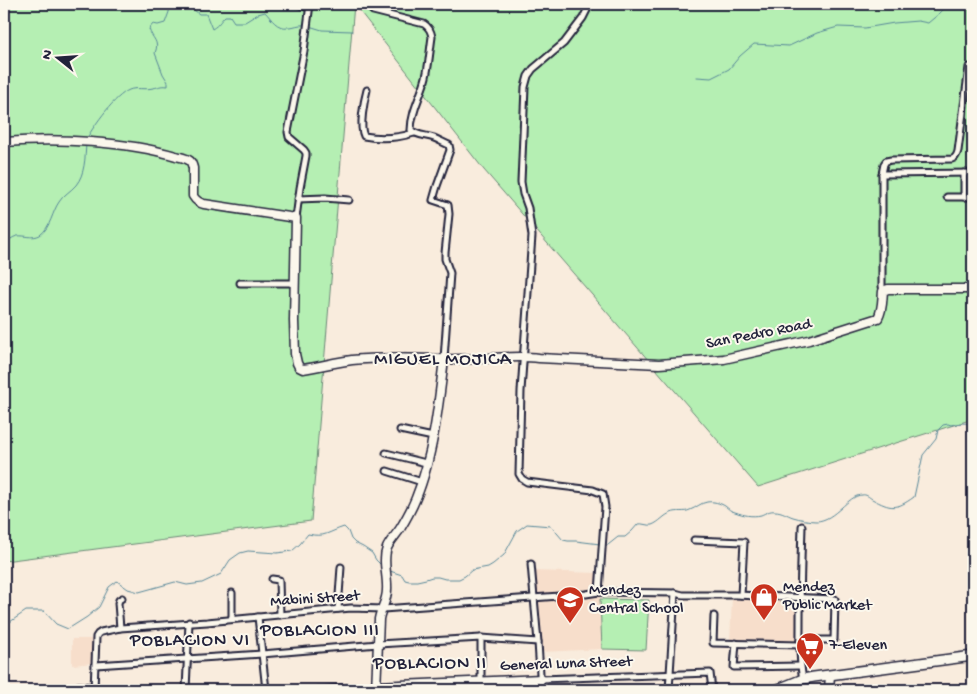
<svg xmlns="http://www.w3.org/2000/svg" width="977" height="694" font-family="'Gochi Hand',sans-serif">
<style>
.built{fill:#f7decb}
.green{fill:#b5efb3;stroke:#6c8877}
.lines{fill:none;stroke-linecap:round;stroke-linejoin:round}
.stream{stroke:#578799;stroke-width:1}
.street-casing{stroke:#22223b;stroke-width:9}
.secondary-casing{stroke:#22223b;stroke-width:11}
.primary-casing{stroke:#22223b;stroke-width:12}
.street{stroke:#fbf7ec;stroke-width:5}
.secondary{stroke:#fbf7ec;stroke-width:8}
.primary{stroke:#fbf7ec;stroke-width:9}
.labels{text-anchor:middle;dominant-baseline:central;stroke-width:4;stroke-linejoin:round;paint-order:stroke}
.street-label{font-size:16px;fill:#22223b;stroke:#fbf7ec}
.poi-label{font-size:16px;fill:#22223b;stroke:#fbf7ec;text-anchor:start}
.quarter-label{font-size:19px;letter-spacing:1px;fill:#22223b;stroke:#fbf7ec}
</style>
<rect width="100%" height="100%" fill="#f9ecdd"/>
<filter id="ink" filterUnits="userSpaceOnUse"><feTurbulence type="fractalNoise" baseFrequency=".02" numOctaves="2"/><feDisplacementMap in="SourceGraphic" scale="10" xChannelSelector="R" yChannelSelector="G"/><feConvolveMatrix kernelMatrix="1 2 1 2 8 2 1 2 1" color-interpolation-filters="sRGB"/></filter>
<g filter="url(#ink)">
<g class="built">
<polygon points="533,571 599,573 602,649 542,652"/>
<polygon points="732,596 798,599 797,644 730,642"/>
<polygon points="72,639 92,639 94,663 72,665"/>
</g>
<g class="green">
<polygon points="4,4 973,4 973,419 880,448 758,487 484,170 354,4 311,521 4,561"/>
<polygon points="600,599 649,600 646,650 602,649"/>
</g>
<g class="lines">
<g class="stream">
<path d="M194,4V10L199,14H206L212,29C219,25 220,21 225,16H230L234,22H245L258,14L265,12C272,19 276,29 289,27C295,27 298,24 305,25"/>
<polyline points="309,26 322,30 352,31"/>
<polyline points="697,77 711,78 729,69 740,56 754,44 789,46 817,33 838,27 865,28 894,23 918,21 928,23 940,13 948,4"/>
<path d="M87,138C95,124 115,96 129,90C136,87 145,90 153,88C160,87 159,85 168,86V82L163,74L155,53C160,41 152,39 149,29L153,24L158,25L165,23L169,12L170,4"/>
<path d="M4,243C8,241 13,237 17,236C26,235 32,239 40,235C51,227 52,212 59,202C63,195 71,191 76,185C85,174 85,158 86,144"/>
<path d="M604,545H608L618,537H625L632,531L638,524C643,523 647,526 652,525C660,522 664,515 671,513C678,510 684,513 690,510C696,508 700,503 707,502C713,501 720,503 725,506C729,509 730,511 735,512C743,515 752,517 761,515C766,513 770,510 775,511C782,511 787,515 793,517C800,519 809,521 816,521C835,521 848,495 862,495C866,494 869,497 872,499C891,509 896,510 914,497L923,455L936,439L938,430L943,425L948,424L951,425C959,423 966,422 973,425"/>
<polyline points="390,571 402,575 405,580 409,581 417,581 426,579 432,577 438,577 445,579 459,579 465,576 472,570 488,567 493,564 504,555 517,531 527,524 551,526 563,540 568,541 576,541 600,544"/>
<path d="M4,626L26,611H44L56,624L68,629L87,617L99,607L109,587L117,581L128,589L139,592L175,582L187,585L202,583L221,574L230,560L240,553L248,551L277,553L292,551L300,544L308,534C325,538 328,532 344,527L348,531L351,539L355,543L363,547L372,553L376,560L381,565"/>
<polyline points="154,690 155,690"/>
</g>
<g class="street-casing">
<g id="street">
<polyline points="298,4 309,8"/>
<path d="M370,4L371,9L373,11L424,24C429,27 431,31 432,37C430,50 429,64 426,77C422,94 411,111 411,130C417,136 426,135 434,138C439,140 444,143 449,145L450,150L437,186L433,200L448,205L449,214L445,253V259L450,273L444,359"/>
<polyline points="590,4 583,18 564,43 533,69 528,76 525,87 521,182 523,194 528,208 532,236 521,391 519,474 522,479 527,482 593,490 603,494 605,507 599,592"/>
<path d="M367,90C364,101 359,127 364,136C380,139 398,138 414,133"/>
<polyline points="964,173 964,197"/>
<polyline points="882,174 973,173"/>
<polyline points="947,197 973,197"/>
<polyline points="298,199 325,198 349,200"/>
<polyline points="296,218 300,188 306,156 306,153 304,150 289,137 288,132 304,51 310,4"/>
<polyline points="240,283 295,283"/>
<path d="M883,291L882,286V174L884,164L886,161L891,160L952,159C956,158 957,155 958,151L969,67"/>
<polyline points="400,430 433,437"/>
<polyline points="386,453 426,463"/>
<polyline points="387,471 422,482"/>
<path d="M802,526C801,559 800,592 800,624C800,643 799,661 803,679"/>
<polyline points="694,540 744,542 741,595"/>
<polyline points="531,564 538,642 541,690"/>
<polyline points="272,579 279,580 280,615"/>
<polyline points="232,593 232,619"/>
<polyline points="338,609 341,567"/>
<polyline points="714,616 713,643 800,645"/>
<polyline points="258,617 266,690"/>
<polyline points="120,628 118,603 119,600 122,598"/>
<polyline points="481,638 481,690"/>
<polyline points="736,643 734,667 800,666"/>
<polyline points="96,665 262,654 378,644 481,638 538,642"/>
<polyline points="541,679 710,673 712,690"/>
<polyline points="69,688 79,686 95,687"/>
<polyline points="94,689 108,690"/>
<polyline points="94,690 96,637 98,634 101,632 120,628 207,622 351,608 383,609 586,594 599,592 675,593"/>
<polyline points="186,690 189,622"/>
<polyline points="317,690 376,686"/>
<polyline points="669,690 675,593 683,595 736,595 835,599 834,640 800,640"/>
</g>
</g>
<g class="secondary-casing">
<g id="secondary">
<path d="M4,142C57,138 125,141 176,156C180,157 187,158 190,161C192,163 192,165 193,168V196C196,201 199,203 204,204L296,218L294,321L295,354L297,363L299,367L303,369C319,367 335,362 352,360C390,356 428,360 466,359C491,359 515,355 539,358L659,364L724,359L809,340L878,318C883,309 882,300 883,291L888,289H973"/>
<polyline points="376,686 541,679"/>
<path d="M376,690L379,619C381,608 387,601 387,590C388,576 382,561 387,548C390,541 396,535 400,529C406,519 412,508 416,498C433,457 439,402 444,359"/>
<polyline points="829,690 830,675"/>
</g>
</g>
<g class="primary-casing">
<polyline id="primary" points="776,690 803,679 814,677 973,656"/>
</g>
<use href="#street" class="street"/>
<use href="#secondary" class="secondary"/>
<use href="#primary" class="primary"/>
</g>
</g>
<defs>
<g id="shop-pin" transform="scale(1.4375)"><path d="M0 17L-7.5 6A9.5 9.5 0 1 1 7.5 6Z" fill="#c8321e" stroke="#fbf7ec"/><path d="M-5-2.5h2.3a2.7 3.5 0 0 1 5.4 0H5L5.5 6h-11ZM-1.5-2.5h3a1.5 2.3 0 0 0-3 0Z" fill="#fff"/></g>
<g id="school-pin" transform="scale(1.4375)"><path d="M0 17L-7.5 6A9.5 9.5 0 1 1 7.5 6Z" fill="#c8321e" stroke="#fbf7ec"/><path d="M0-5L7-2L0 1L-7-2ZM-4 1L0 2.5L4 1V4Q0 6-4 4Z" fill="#fff"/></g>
<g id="supermarket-pin" transform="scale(1.4375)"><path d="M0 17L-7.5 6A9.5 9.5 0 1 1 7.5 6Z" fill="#c8321e" stroke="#fbf7ec"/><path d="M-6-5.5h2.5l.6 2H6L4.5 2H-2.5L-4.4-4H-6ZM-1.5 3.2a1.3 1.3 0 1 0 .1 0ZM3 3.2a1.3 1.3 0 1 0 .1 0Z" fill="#fff"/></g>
</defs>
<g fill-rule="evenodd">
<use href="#shop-pin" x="764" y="597"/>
<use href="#school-pin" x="570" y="600"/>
<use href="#supermarket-pin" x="810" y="646"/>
</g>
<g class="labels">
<g class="street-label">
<text transform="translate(759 335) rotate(-11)">San Pedro Road</text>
<text transform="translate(315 600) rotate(-4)">Mabini Street</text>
<text transform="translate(566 665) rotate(-2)">General Luna Street</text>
</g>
<g class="poi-label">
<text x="783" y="588">Mendez<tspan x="783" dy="18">Public Market</tspan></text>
<text x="589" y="591">Mendez<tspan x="589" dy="18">Central School</tspan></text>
<text x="829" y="646">7-Eleven</text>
</g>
<g class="quarter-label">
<text x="443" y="360">MIGUEL MOJICA</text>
<text x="320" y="631">POBLACION III</text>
<text x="190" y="641">POBLACION VI</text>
<text x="430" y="664">POBLACION II</text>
</g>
</g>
<rect width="977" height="694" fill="none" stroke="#fbf7ec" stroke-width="20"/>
<rect x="10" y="10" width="957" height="674" fill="none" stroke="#22223b" stroke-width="2" filter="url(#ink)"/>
<g transform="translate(58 58) rotate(287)" stroke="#fbf7ec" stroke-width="4" paint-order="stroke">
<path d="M0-4L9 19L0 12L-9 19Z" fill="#22223b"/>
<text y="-8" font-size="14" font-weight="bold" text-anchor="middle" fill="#22223b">N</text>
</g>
</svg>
